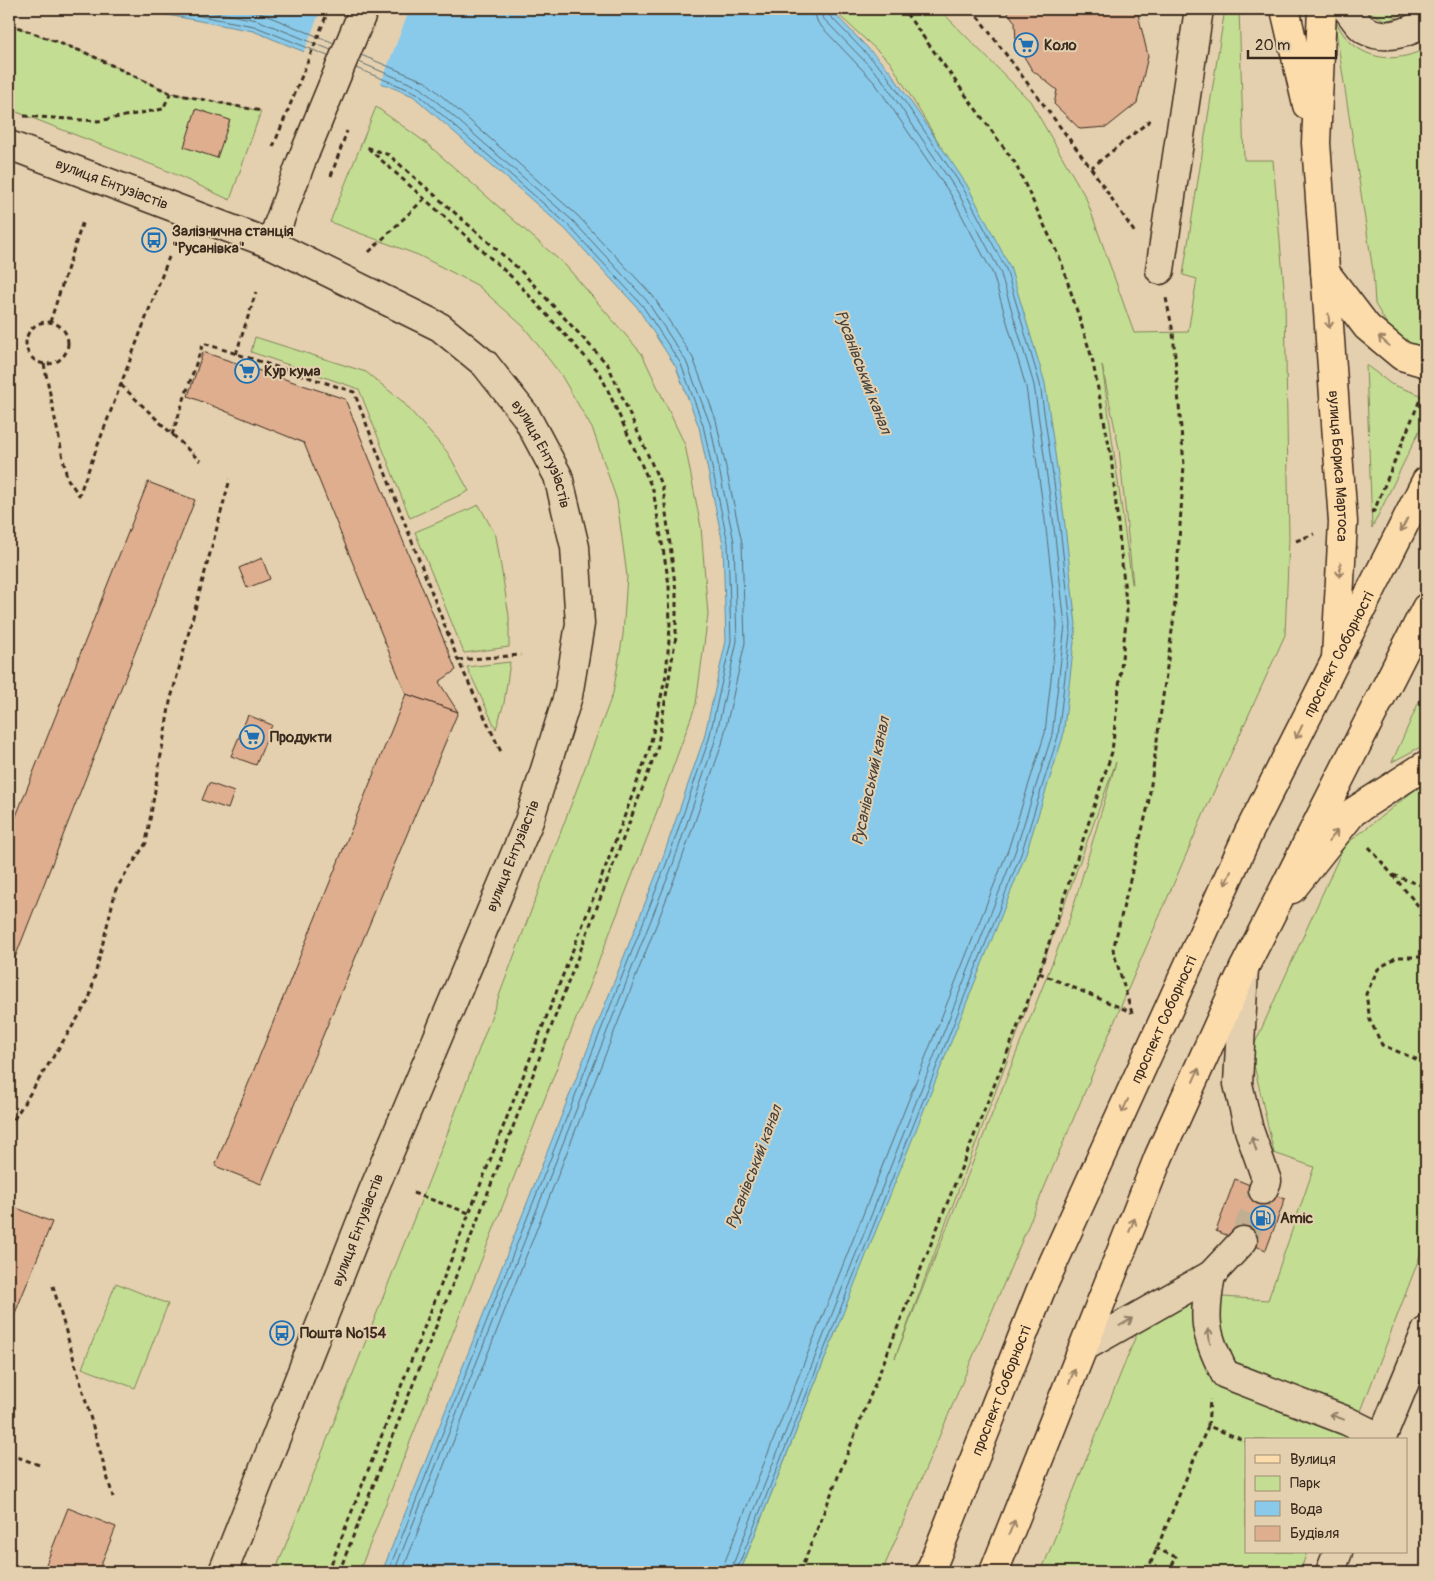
<svg xmlns="http://www.w3.org/2000/svg" width="1435" height="1581" font-family="Pangolin,sans-serif">
<style>
.green{fill:#c3dd93;stroke:#7f8458;fill-rule:evenodd}
.water{fill:#89caea;stroke:#6a8a98}
.pier{fill:#e4d0ae}
.lines{fill:none;stroke-linecap:round;stroke-linejoin:round}
.shore{stroke:#5a6a70;stroke-width:1}
.building{fill:#deae8f;stroke:#3b2a1e}
.minor-tunnel{stroke:#c2af91;stroke-width:28;stroke-dasharray:28 14;stroke-linecap:butt}
.minor-casing{stroke:#3b2a1e;stroke-width:31}
.major-casing{stroke:#3b2a1e;stroke-width:31}
.highway-casing{stroke:#3b2a1e;stroke-width:31}
.path{stroke:#3b2a1e;stroke-width:3;stroke-dasharray:5 4;stroke-linecap:butt}
.minor{stroke:#e4d0ae;stroke-width:28}
.major{stroke:#fddcac;stroke-width:28}
.highway{stroke:#fddcac;stroke-width:28}
.minor-bridge-casing{stroke:#3b2a1e;stroke-width:31;stroke-linecap:butt}
.path-bridge{stroke:#3b2a1e;stroke-width:3;stroke-dasharray:5 4;stroke-linecap:butt}
.minor-bridge{stroke:#e4d0ae;stroke-width:28}
.oneway{stroke:#9c8365}
.oneway2{stroke:#907d66}
.labels{text-anchor:middle;dominant-baseline:central;stroke-width:4;stroke-linejoin:round;paint-order:stroke}
.poi-label{font-size:15px;font-weight:bold;fill:#3b2a1e;stroke:#e4d0ae;text-anchor:start}
.street-label{font-size:15px;fill:#3b2a1e;stroke:#e4d0ae}
.water-label{font-size:16px;font-style:italic;fill:#47423d;stroke:#e4d0ae}
</style>
<rect width="100%" height="100%" fill="#e4d0ae"/>
<filter id="ink" filterUnits="userSpaceOnUse"><feTurbulence type="fractalNoise" baseFrequency=".02" numOctaves="2"/><feDisplacementMap in="SourceGraphic" scale="10" xChannelSelector="R" yChannelSelector="G"/><feConvolveMatrix kernelMatrix="1 2 1 2 8 2 1 2 1" color-interpolation-filters="sRGB"/></filter>
<g filter="url(#ink)">
<g class="green">
<path d="M832,9H939L1030,101L1086,198L1134,333L1188,332L1197,279L1183,275L1225,9H1239L1244,160H1273L1285,299L1289,539L1285,635L1205,811L1132,980L882,1572H740L837,1328L945,153L890,62ZM1102,365L1119,449L1133,584H1132ZM1116,762L1070,918L895,1358L1015,1040Z"/>
<polygon points="1368,9 1404,9 1397,17 1386,21 1370,12"/>
<path d="M1334,18C1338,26 1343,35 1349,41C1371,62 1401,62 1426,48V348L1416,350L1394,336L1375,304L1373,271Z"/>
<polygon points="9,24 86,53 170,93 261,111 230,200 168,171 9,109"/>
<polygon points="376,107 425,142 566,266 642,354 685,445 701,527 708,615 696,704 649,833 359,1572 275,1572 446,1137 613,693 623,635 627,576 617,501 593,430 561,375 524,327 477,285 418,255 330,222"/>
<polygon points="255,337 366,372 402,401 448,453 469,491 410,518 359,389 251,352"/>
<polygon points="1366,365 1391,384 1426,397 1426,417 1372,528"/>
<polygon points="479,505 496,536 509,616 509,647 464,653 415,532"/>
<polygon points="510,662 504,703 496,729 467,667"/>
<polygon points="1426,686 1426,744 1392,762"/>
<polygon points="1426,781 1426,1240 1350,1440 1246,1440 1246,1552 1307,1552 1300,1572 1041,1572 1139,1328 1193,1295 1268,1300 1314,1167 1274,1153 1251,1052 1344,846"/>
<polygon points="116,1283 168,1304 135,1388 82,1368"/>
</g>
<polygon class="water" points="136,9 830,9 890,71 967,185 1010,267 1045,383 1064,517 1076,625 1063,737 1025,856 740,1572 382,1572 662,860 704,738 726,641 723,544 699,427 676,367 637,307 565,229 413,96 253,31"/>
<polygon class="pier" points="321,9 410,9 380,85 303,54"/>
<g class="lines">
<g class="shore">
<polyline points="163,9 254,26 328,56"/>
<polyline points="197,9 257,20 331,50"/>
<polyline points="238,9 260,13 334,43"/>
<polyline points="361,55 426,82 578,216 653,296 693,358 716,420 742,543 745,643 722,744 679,867 402,1572"/>
<polyline points="359,62 421,88 573,221 647,301 686,361 710,424 734,542 737,641 715,741 673,864 394,1572"/>
<polyline points="356,68 417,93 568,225 642,305 681,364 703,425 728,543 731,641 709,739 667,862 388,1572"/>
<polyline points="722,1572 724,1564 1008,850 1045,733 1057,625 1045,520 1026,387 993,274 951,195 875,83 818,23 813,9"/>
<polyline points="730,1572 1015,852 1052,735 1065,625 1053,519 1034,385 1000,271 957,191 881,78 823,18 820,9"/>
<polyline points="736,1572 1021,854 1058,736 1071,625 1059,518 1040,384 1006,269 963,188 886,74 828,14 826,9"/>
</g>
</g>
<g class="building">
<polygon points="1005,9 1129,9 1138,14 1148,56 1137,103 1107,127 1080,129 1054,104 1057,90 1032,70 1016,43 1015,22"/>
<polygon points="196,109 230,120 217,158 184,147"/>
<polygon points="203,352 345,399 456,670 439,682 458,712 406,694 304,443 188,396"/>
<polygon points="148,482 195,500 9,973 9,834"/>
<polygon points="262,558 270,579 247,588 239,568"/>
<polygon points="406,694 458,712 261,1184 215,1166"/>
<polygon points="248,715 272,725 256,765 231,756"/>
<polygon points="209,783 234,792 228,809 202,800"/>
<polygon points="1235,1179 1285,1199 1266,1250 1216,1231"/>
<polygon points="9,1205 52,1222 9,1328"/>
<polygon points="68,1508 116,1527 98,1572 43,1572"/>
</g>
<g class="lines">
<polyline class="minor-tunnel" points="1243,1241 1263,1190"/>
<g class="minor-casing">
<g id="minor">
<path d="M1347,9C1352,15 1358,26 1365,30C1385,41 1410,33 1426,21"/>
<path id="s1" d="M9,145L271,244L440,327L485,364L526,416L558,476L575,547L580,624L568,696L529,821L373,1191L223,1572"/>
<polyline points="271,244 301,162"/>
<polyline points="1160,270 1199,9"/>
<polyline points="1244,969 1238,1084 1249,1130 1267,1181 1263,1190"/>
<path d="M1211,1275C1203,1320 1204,1333 1225,1374L1347,1421L1381,1438"/>
<polyline points="1084,1347 1211,1275 1243,1241"/>
<polyline points="1381,1440 1426,1331"/>
<polyline points="1330,1572 1338,1552"/>
</g>
</g>
<g class="major-casing">
<g id="major">
<polyline points="1285,9 1307,105"/>
<path id="s2" d="M1322,9L1316,143L1343,522L1336,658"/>
<polyline points="1325,272 1367,327 1402,356 1426,363"/>
<polyline points="1292,889 1353,812 1426,765"/>
</g>
</g>
<g class="highway-casing">
<g id="highway">
<path id="s3" d="M930,1572L1040,1292L1249,832L1426,481"/>
<polyline points="994,1572 1159,1156 1244,968 1426,608"/>
</g>
</g>
<g class="path">
<polyline points="972,9 1091,168 1152,119"/>
<polyline points="9,24 86,53 170,93 261,111"/>
<polyline points="24,116 98,121 163,109 170,94"/>
<polyline points="1091,168 1135,233"/>
<polyline points="369,252 424,199"/>
<polyline points="50,322 83,221"/>
<circle cx="47" cy="343" r="21"/>
<polyline points="236,354 256,292"/>
<polyline points="44,364 67,478 79,495 169,257"/>
<polyline points="121,385 200,461"/>
<polyline points="172,435 203,343 354,392 458,660 502,754"/>
<polyline points="1371,512 1374,511 1424,390"/>
<polyline points="1296,541 1314,534"/>
<polyline points="458,660 521,655"/>
<polyline points="1369,847 1426,915"/>
<polyline points="1393,875 1426,887"/>
<polyline points="1426,941 1422,957 1426,970"/>
<polyline points="1422,957 1397,957 1378,969 1366,994 1370,1020 1382,1045 1423,1062"/>
<polyline points="1039,973 1131,1012"/>
<polyline points="1132,1013 1113,950 1148,806 1174,616 1184,465 1173,332 1166,298"/>
<polyline points="1426,1054 1423,1062 1426,1068"/>
<polyline points="9,1127 89,1000 116,889 146,843 170,702 230,479"/>
<polyline points="413,1193 469,1213"/>
<polyline points="53,1286 113,1497"/>
<polyline points="1208,1426 1210,1399"/>
<polyline points="9,1454 42,1466"/>
<polyline points="1155,1548 1176,1557 1169,1572"/>
<polyline points="328,1572 609,858 649,750 666,675 670,628 669,584 653,490 600,373 515,280 369,149"/>
<polyline points="339,1572 461,1263 657,750 676,636 676,592 663,489 608,365 520,270 389,155 366,147"/>
<polyline points="800,1572 1039,973 1112,752 1127,612 1111,456 1092,358 1061,261 1015,163 903,9"/>
<polyline points="1147,1572 1208,1426 1246,1441"/>
</g>
<use href="#minor" class="minor"/>
<use href="#major" class="major"/>
<use href="#highway" class="highway"/>
<g class="minor-bridge-casing">
<polyline id="minor-bridge" points="301,162 364,9"/>
</g>
<g class="path-bridge">
<polyline points="273,147 329,9"/>
<polyline points="331,176 347,131"/>
</g>
<use href="#minor-bridge" class="minor-bridge"/>
</g>
<defs><path id="oneway-shaft" d="M-6 0H5M1.5-3L5.5 0L1.5 3" fill="none" stroke-width="1.6" stroke-linecap="round" stroke-linejoin="round" transform="scale(1.25)"/></defs>
<g class="oneway">
<use href="#oneway-shaft" transform="translate(1329 321) rotate(86)"/>
<use href="#oneway-shaft" transform="translate(1384 341) rotate(-139)"/>
<use href="#oneway-shaft" transform="translate(1404 525) rotate(117)"/>
<use href="#oneway-shaft" transform="translate(1340 570) rotate(93)"/>
<use href="#oneway-shaft" transform="translate(1299 732) rotate(116)"/>
<use href="#oneway-shaft" transform="translate(1333 836) rotate(-52)"/>
<use href="#oneway-shaft" transform="translate(1228 878) rotate(114)"/>
<use href="#oneway-shaft" transform="translate(1196 1075) rotate(-66)"/>
<use href="#oneway-shaft" transform="translate(1125 1106) rotate(114)"/>
<use href="#oneway-shaft" transform="translate(1132 1225) rotate(-68)"/>
<use href="#oneway-shaft" transform="translate(1072 1376) rotate(-68)"/>
<use href="#oneway-shaft" transform="translate(1012 1527) rotate(-68)"/>
</g>
<g class="oneway2">
<use href="#oneway-shaft" transform="translate(1254 1144) rotate(-109)"/>
<use href="#oneway-shaft" transform="translate(1126 1322) rotate(-30)"/>
<use href="#oneway-shaft" transform="translate(1209 1336) rotate(-98)"/>
<use href="#oneway-shaft" transform="translate(1337 1417) rotate(-159)"/>
</g>
</g>
<defs>
<g id="supermarket-ring" transform="scale(1.25)"><circle r="9.5" fill="#e4d0ae" stroke="#1f6fb2" stroke-width="1.5"/><path d="M-6-5.5h2.5l.6 2H6L4.5 2H-2.5L-4.4-4H-6ZM-1.5 3.2a1.3 1.3 0 1 0 .1 0ZM3 3.2a1.3 1.3 0 1 0 .1 0Z" fill="#1f6fb2"/></g>
<g id="bus-ring" transform="scale(1.25)"><circle r="9.5" fill="#e4d0ae" stroke="#1f6fb2" stroke-width="1.5"/><path d="M-5-6H5V4H4V6H2V4H-2V6H-4V4H-5ZM-3.5-4V0h7V-4ZM-3.5 1.2v1.5H-2V1.2ZM2 1.2v1.5H3.5V1.2Z" fill="#1f6fb2"/></g>
<g id="fuel-ring" transform="scale(1.25)"><circle r="9.5" fill="#e4d0ae" stroke="#1f6fb2" stroke-width="1.5"/><path d="M-5.5-6h7V0h2V4h1.3V-2.5L3-4.5l.8-.8L6-3V5H2.5V1h-1V6h-7ZM-4.2-4.7v3.2H.2V-4.7Z" fill="#1f6fb2"/></g>
</defs>
<g fill-rule="evenodd">
<use href="#supermarket-ring" x="1026" y="45"/>
<use href="#bus-ring" x="154" y="240"/>
<use href="#supermarket-ring" x="247" y="371"/>
<use href="#supermarket-ring" x="252" y="737"/>
<use href="#fuel-ring" x="1263" y="1218"/>
<use href="#bus-ring" x="282" y="1333"/>
</g>
<g class="labels">
<g class="poi-label">
<text x="1044" y="45">Коло</text>
<text x="172" y="231">Залізнична станція<tspan x="172" dy="17">"Русанівка"</tspan></text>
<text x="264" y="371">Кур кума</text>
<text x="270" y="737">Продукти</text>
<text x="1280" y="1218">Amic</text>
<text x="300" y="1333">Пошта №154</text>
</g>
<g class="street-label">
<text stroke="none"><textPath href="#s1" startOffset="110">вулиця Ентузіастів</textPath></text>
<text stroke="none"><textPath href="#s1" startOffset="634">вулиця Ентузіастів</textPath></text>
<text stroke="none"><textPath href="#s2" startOffset="458">вулиця Бориса Мартоса</textPath></text>
<text stroke="none"><textPath href="#s3" startOffset="1005">проспект Соборності</textPath></text>
<text transform="translate(513 856) rotate(-68)">вулиця Ентузіастів</text>
<text stroke="none"><textPath href="#s3" startOffset="600">проспект Соборності</textPath></text>
<text transform="translate(358 1230) rotate(-69)">вулиця Ентузіастів</text>
<text stroke="none"><textPath href="#s3" startOffset="195">проспект Соборності</textPath></text>
</g>
<g class="water-label">
<text transform="translate(863 372) rotate(69)">Русанівський канал</text>
<text transform="translate(871 781) rotate(-78)">Русанівський канал</text>
<text transform="translate(754 1167) rotate(-69)">Русанівський канал</text>
</g>
</g>
<rect width="1435" height="1581" fill="none" stroke="#e4d0ae" stroke-width="30"/>
<rect x="15" y="15" width="1405" height="1551" fill="none" stroke="#3b2a1e" stroke-width="2" filter="url(#ink)"/>
<rect x="1245" y="1438" width="162" height="115" fill="#e4d0ae" stroke="#a08e74"/>
<rect x="1255" y="1455" width="25" height="8" fill="#fddcac" stroke="#a08e74"/>
<text x="1290" y="1464" font-size="15" fill="#3b2a1e">Вулиця</text>
<rect x="1255" y="1476" width="25" height="15" fill="#c3dd93" stroke="#a08e74"/>
<text x="1290" y="1488" font-size="15" fill="#3b2a1e">Парк</text>
<rect x="1255" y="1501" width="25" height="15" fill="#89caea" stroke="#a08e74"/>
<text x="1290" y="1514" font-size="15" fill="#3b2a1e">Вода</text>
<rect x="1255" y="1526" width="25" height="15" fill="#deae8f" stroke="#a08e74"/>
<text x="1290" y="1538" font-size="15" fill="#3b2a1e">Будівля</text>
<path d="M1248 50v8h88v-8" fill="none" stroke="#3b2a1e" stroke-width="2.5"/>
<text x="1255" y="50" font-size="15" fill="#3b2a1e" stroke="#e4d0ae" stroke-width="4" paint-order="stroke">20 m</text>
</svg>
